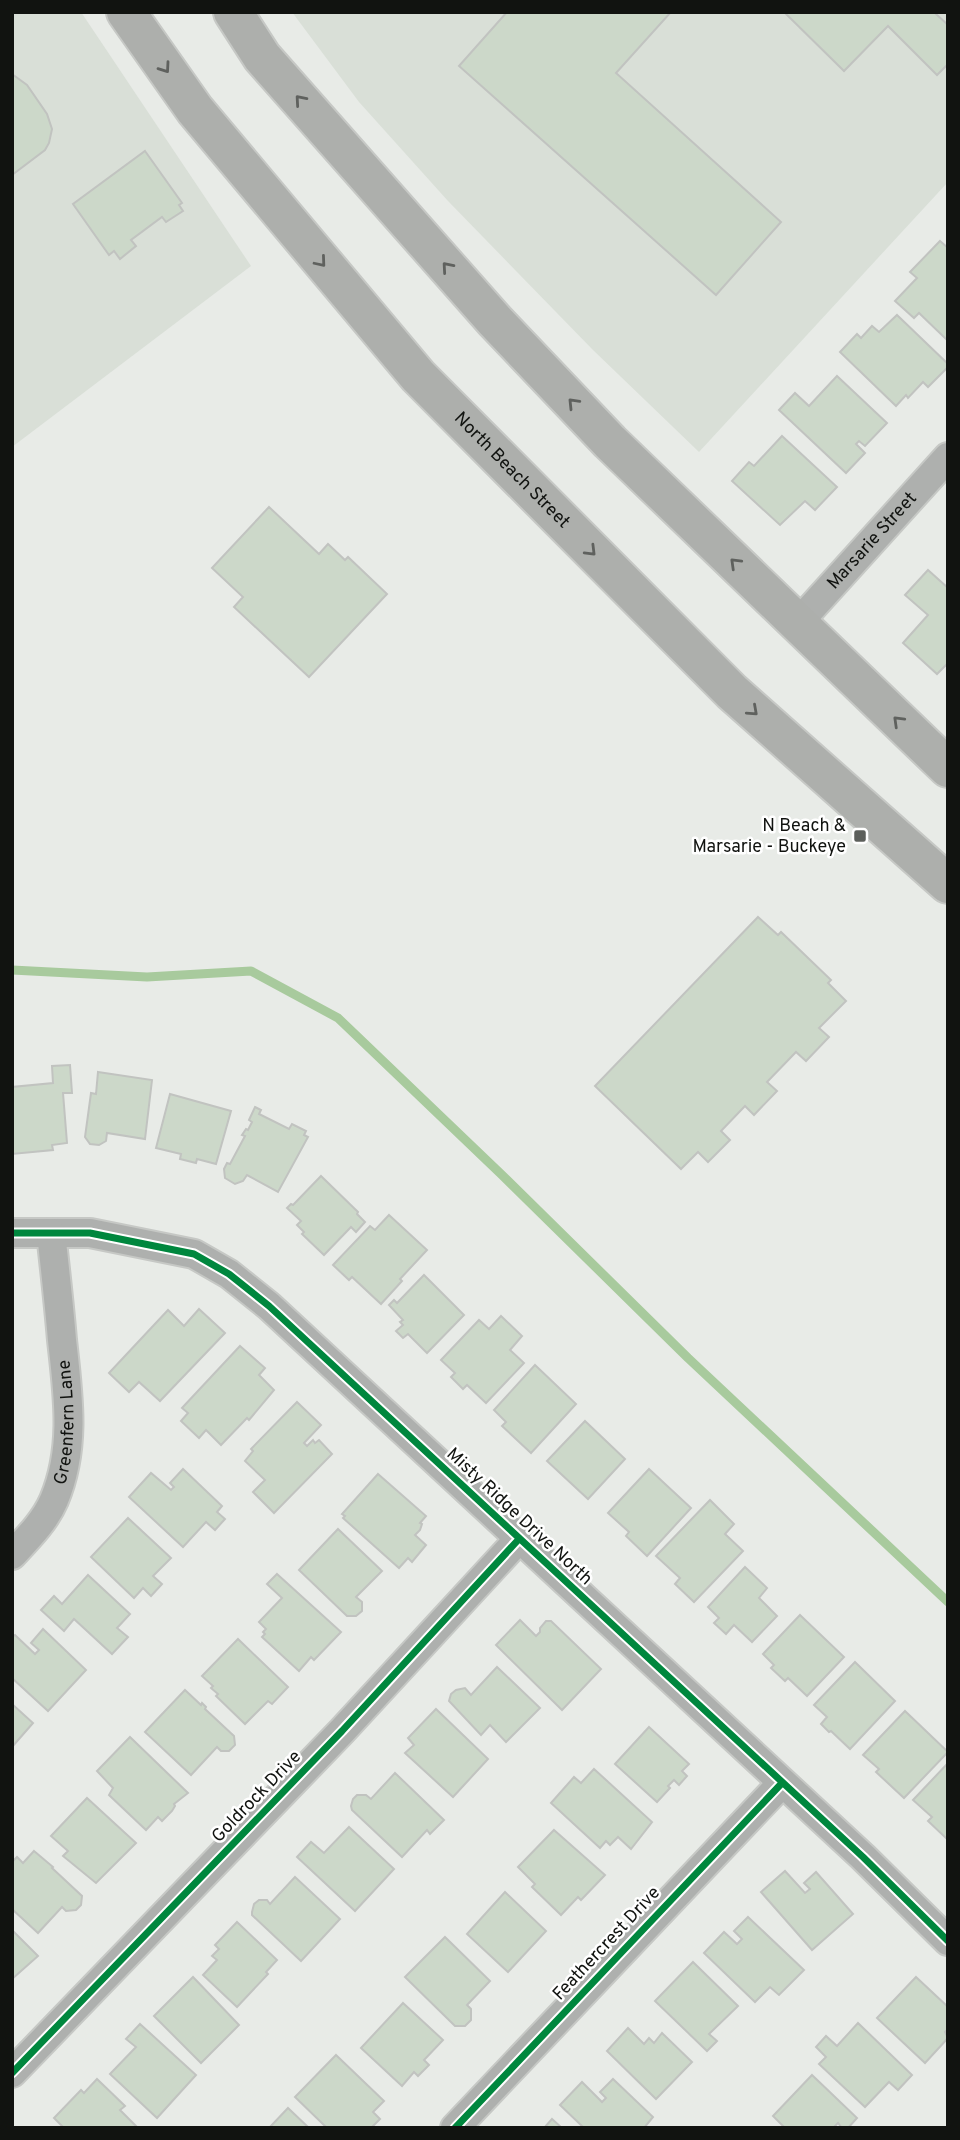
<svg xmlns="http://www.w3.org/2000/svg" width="960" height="2140" font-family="Overpass,sans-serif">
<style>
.built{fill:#d9dfd7}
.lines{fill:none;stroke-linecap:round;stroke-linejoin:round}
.stream{stroke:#a8ca9d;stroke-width:9}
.building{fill:#ccd8c9;stroke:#c1c3c0;stroke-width:2}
.street-casing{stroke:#c6c8c5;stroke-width:32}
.secondary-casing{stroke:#c6c8c5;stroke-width:42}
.street{stroke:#aeb0ae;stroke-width:28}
.secondary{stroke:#adafac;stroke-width:38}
.cycleway-casing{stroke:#fff;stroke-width:11}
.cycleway{stroke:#00873e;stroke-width:7}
.oneway{stroke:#5f615e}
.poi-dot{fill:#5c5f5b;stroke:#fff;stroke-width:2.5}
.labels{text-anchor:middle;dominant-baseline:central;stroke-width:5;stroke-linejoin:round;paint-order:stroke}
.street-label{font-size:18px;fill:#111310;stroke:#fff}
.poi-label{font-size:18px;fill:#111310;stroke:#fff;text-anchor:end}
</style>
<rect width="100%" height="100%" fill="#e8ebe7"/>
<g class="built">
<polygon points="12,12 81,12 251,266 12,447"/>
<polygon points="292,12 948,12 948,182 699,452 593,350 448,201 359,102"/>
</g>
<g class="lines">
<polyline class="stream" points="12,970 147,977 251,971 338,1018 502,1175 688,1358 948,1602"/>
</g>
<g class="building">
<polygon points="507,12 671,12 616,73 781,222 716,295 459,66"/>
<polygon points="784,12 937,12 936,14 948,25 948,64 937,75 888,26 844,71"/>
<polygon points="12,74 27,85 47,114 52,129 49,143 45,150 12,175"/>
<polygon points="145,151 182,203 179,205 183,211 166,222 162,217 131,240 136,246 120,259 114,251 109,255 73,204"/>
<polygon points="940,241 948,248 948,341 919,313 914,318 895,301 917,278 910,272"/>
<polygon points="897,315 948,364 948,367 928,387 923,382 908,398 906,395 896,406 840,352 857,334 861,338 872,326 879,332"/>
<polygon points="837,376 887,423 865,446 859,441 856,444 865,453 846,473 779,410 795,393 809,406"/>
<polygon points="782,436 837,487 815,510 805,501 780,525 732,481 749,462 754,466"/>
<polygon points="269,507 319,554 328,544 345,560 348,557 387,594 309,677 234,607 243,597 212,568"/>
<polygon points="928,570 948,588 948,663 937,674 903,643 928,615 905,595"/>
<polygon points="758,917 778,935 781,932 831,980 828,983 846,1001 819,1028 829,1037 806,1061 796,1052 767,1082 777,1091 754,1115 745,1106 721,1131 730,1140 708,1162 698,1152 681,1169 595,1086"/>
<polygon points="70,1065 72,1093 63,1093 67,1143 52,1145 53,1150 12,1154 12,1087 53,1083 52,1066"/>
<polygon points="98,1072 152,1080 145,1139 107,1133 106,1141 99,1145 90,1144 85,1137 91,1093 96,1094"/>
<polygon points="170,1094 231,1111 216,1164 197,1159 196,1163 180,1159 181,1154 156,1148"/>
<polygon points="255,1107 261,1110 259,1114 289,1129 292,1124 306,1131 304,1135 308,1137 278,1192 247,1175 243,1181 235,1184 225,1178 224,1169 227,1163 230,1164 245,1136 242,1135 246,1129 248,1130 252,1122 249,1120"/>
<polygon points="321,1176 358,1212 357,1214 365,1222 356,1232 351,1227 324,1255 302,1234 304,1232 297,1225 301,1221 287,1208 291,1204 293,1205"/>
<polygon points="389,1215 427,1250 400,1279 402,1281 381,1304 352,1277 349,1280 333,1265 370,1226 375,1230"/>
<polygon points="424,1275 464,1315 427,1353 408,1334 403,1338 396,1331 403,1325 400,1322 403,1320 389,1305 394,1300 397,1303"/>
<polygon points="199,1309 225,1333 160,1401 139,1382 129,1392 109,1373 168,1310 184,1326"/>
<polygon points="501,1316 522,1336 510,1350 524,1363 486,1403 467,1385 463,1389 451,1377 455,1373 441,1360 479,1320 489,1329"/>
<polygon points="240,1346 265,1368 259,1375 274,1390 249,1420 247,1418 221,1445 206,1430 199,1438 181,1421 188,1413 182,1408"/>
<polygon points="535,1365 576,1404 531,1453 502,1426 506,1422 494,1410"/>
<polygon points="297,1402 321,1425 304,1443 307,1446 313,1440 315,1443 319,1440 332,1454 274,1513 253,1492 265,1480 245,1461 253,1451 251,1449"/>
<polygon points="585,1421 625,1459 588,1499 547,1461"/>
<polygon points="183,1469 222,1506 217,1512 225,1519 215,1530 206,1522 183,1547 129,1497 151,1473 171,1490 174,1487 170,1483"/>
<polygon points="649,1469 691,1508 647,1556 626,1536 629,1532 608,1513"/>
<polygon points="378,1474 426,1516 420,1523 422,1524 420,1530 415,1535 426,1545 412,1562 408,1558 399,1568 343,1518 345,1516 342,1514"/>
<polygon points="710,1500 734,1524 725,1534 743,1551 694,1602 675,1584 680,1578 656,1556"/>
<polygon points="128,1518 171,1558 153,1576 162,1584 151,1596 143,1588 134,1598 91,1557"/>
<polygon points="338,1529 382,1571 356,1597 362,1602 362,1611 356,1616 347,1616 299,1570"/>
<polygon points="745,1567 767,1588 759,1598 777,1616 752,1642 734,1625 726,1634 714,1623 719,1618 708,1607"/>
<polygon points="277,1574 341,1632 314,1660 311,1657 299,1671 262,1637 265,1634 263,1632 266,1629 259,1622 282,1598 267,1584"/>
<polygon points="88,1575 130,1614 117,1628 128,1637 112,1654 74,1619 64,1631 41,1610 54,1596 62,1604"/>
<polygon points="800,1615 844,1657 807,1696 788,1678 785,1681 771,1668 774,1665 763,1654"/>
<polygon points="520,1620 536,1636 540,1632 540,1628 546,1621 551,1621 601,1669 562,1710 496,1645"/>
<polygon points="43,1629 86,1670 48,1711 12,1678 12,1637 15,1635 35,1654 39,1650 31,1643"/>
<polygon points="238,1639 288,1687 272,1704 268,1701 245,1724 216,1696 218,1694 211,1688 213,1686 202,1676"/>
<polygon points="855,1662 895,1701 850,1749 831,1731 829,1732 821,1724 827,1717 814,1705"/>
<polygon points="497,1667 540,1708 506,1742 490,1725 481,1735 449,1701 451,1694 456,1690 465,1688 471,1695"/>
<polygon points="185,1690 201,1705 202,1703 206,1707 205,1709 234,1736 235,1745 229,1751 221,1751 217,1747 191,1775 145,1732"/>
<polygon points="12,1704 33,1723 12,1747"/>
<polygon points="436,1709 488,1759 453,1797 405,1753 414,1745 408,1738"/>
<polygon points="905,1711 948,1752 904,1798 876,1772 879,1769 863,1755"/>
<polygon points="649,1727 689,1764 682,1771 687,1776 679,1785 674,1780 668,1786 670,1788 657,1802 615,1764"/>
<polygon points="130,1737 188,1793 174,1804 175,1806 172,1811 162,1821 158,1817 146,1830 109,1795 113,1788 97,1771"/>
<polygon points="948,1763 948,1840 928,1821 932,1817 913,1800"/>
<polygon points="594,1769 652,1822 631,1849 618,1837 610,1845 606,1841 600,1848 551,1803 574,1777 581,1783"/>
<polygon points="395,1773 444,1820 430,1834 427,1830 402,1857 352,1810 351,1806 353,1799 357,1795 366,1795 371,1799"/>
<polygon points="87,1798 136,1843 96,1883 63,1856 68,1851 51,1836"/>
<polygon points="349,1827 394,1869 355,1911 297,1857 311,1842 324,1853"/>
<polygon points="554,1830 605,1875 581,1900 578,1897 561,1915 532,1887 535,1884 518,1867"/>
<polygon points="34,1851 53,1867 52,1868 82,1896 81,1905 76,1910 66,1911 62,1907 38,1933 12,1909 12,1862 17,1857 23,1863"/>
<polygon points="785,1871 805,1893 810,1889 804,1883 816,1872 853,1914 812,1950 761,1892"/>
<polygon points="295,1877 340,1919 301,1961 252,1915 252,1912 254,1904 259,1900 267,1900 270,1904"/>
<polygon points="505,1892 546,1931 508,1972 467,1934"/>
<polygon points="748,1917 804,1970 779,1995 770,1987 755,2002 704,1953 724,1932 737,1944 742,1939 734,1931"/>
<polygon points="237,1922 277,1960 266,1972 268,1974 237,2007 203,1975 217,1960 212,1956 219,1949 215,1945"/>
<polygon points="12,1930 38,1956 12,1979"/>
<polygon points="445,1937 490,1981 467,2005 471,2009 471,2020 465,2026 455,2026 405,1977"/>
<polygon points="693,1962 738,2006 709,2034 717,2041 707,2051 655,2001"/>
<polygon points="193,1977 239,2025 201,2063 154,2016"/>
<polygon points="916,1977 948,2007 948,2029 945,2032 948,2038 925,2063 877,2018"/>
<polygon points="403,2003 443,2040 424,2060 429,2065 418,2076 414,2072 402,2086 361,2048"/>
<polygon points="858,2023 912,2075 898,2090 889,2082 865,2107 819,2064 826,2057 816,2047 826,2036 837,2046"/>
<polygon points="140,2024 196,2075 157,2118 110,2074 136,2047 126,2039"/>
<polygon points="628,2028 644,2044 649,2038 654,2043 662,2033 692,2062 656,2099 607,2051"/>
<polygon points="336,2055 384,2101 373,2112 380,2119 371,2128 327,2128 295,2097"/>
<polygon points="812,2075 857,2118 848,2128 842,2128 838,2123 833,2128 785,2128 773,2116"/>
<polygon points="97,2079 125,2106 120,2110 138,2128 64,2128 54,2118 81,2090 84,2093"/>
<polygon points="613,2079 653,2117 644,2128 584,2128 560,2105 582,2082 602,2102 606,2098 600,2092"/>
<polygon points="288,2108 309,2128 269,2128"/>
<polygon points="552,2119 562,2128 544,2128"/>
</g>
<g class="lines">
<g class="street-casing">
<g id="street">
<path id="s1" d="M797,624L948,457"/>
<polyline points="12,1233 90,1233 194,1254 229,1274 269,1306 863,1857 948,1941"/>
<path id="s2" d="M12,1555C28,1538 45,1521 54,1500C76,1448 68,1394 62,1340C59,1304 55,1269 51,1233"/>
<polyline points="12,2073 342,1731 519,1539"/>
<polyline points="455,2128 782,1783"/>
</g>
</g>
<g class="secondary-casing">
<g id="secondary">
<path id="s3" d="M126,12L195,110L418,376L732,692L948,884"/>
<polyline points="233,12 262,57 495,321 610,442 948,768"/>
</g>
</g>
<use href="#street" class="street"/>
<use href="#secondary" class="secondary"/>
<g class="cycleway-casing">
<g id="cycleway">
<polyline points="12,1233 90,1233 194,1254 229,1274 269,1306 863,1857 948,1941"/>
<polyline points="12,2073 342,1731 519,1539"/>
<polyline points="455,2128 782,1783"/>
</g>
</g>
<use href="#cycleway" class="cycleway"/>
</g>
<defs><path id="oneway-chevron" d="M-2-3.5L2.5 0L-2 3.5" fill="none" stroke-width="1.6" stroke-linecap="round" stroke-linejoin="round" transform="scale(1.75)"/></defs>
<g class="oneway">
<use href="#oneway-chevron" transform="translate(165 68) rotate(55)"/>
<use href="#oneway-chevron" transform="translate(300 100) rotate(-131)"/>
<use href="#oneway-chevron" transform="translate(321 262) rotate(50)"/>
<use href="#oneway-chevron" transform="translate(447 267) rotate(-131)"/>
<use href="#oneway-chevron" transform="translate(573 403) rotate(-134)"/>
<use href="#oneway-chevron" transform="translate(591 551) rotate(45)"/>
<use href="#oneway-chevron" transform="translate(735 563) rotate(-136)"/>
<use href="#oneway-chevron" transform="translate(753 711) rotate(42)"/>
<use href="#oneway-chevron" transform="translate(898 721) rotate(-136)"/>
</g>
<rect class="poi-dot" x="853" y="829" width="14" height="14" rx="3.5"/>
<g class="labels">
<g class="street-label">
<text stroke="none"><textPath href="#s3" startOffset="600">North Beach Street</textPath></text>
<text stroke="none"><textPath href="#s1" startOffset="112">Marsarie Street</textPath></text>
<text stroke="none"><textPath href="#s2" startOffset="149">Greenfern Lane</textPath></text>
<text transform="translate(519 1517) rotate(43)">Misty Ridge Drive North</text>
<text transform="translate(257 1797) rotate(-46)">Goldrock Drive</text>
<text transform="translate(607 1944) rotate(-47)">Feathercrest Drive</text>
</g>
<g class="poi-label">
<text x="846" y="826">N Beach &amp;<tspan x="846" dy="21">Marsarie - Buckeye</tspan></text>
</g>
</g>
<rect width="960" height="2140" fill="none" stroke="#111310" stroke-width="28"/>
</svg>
